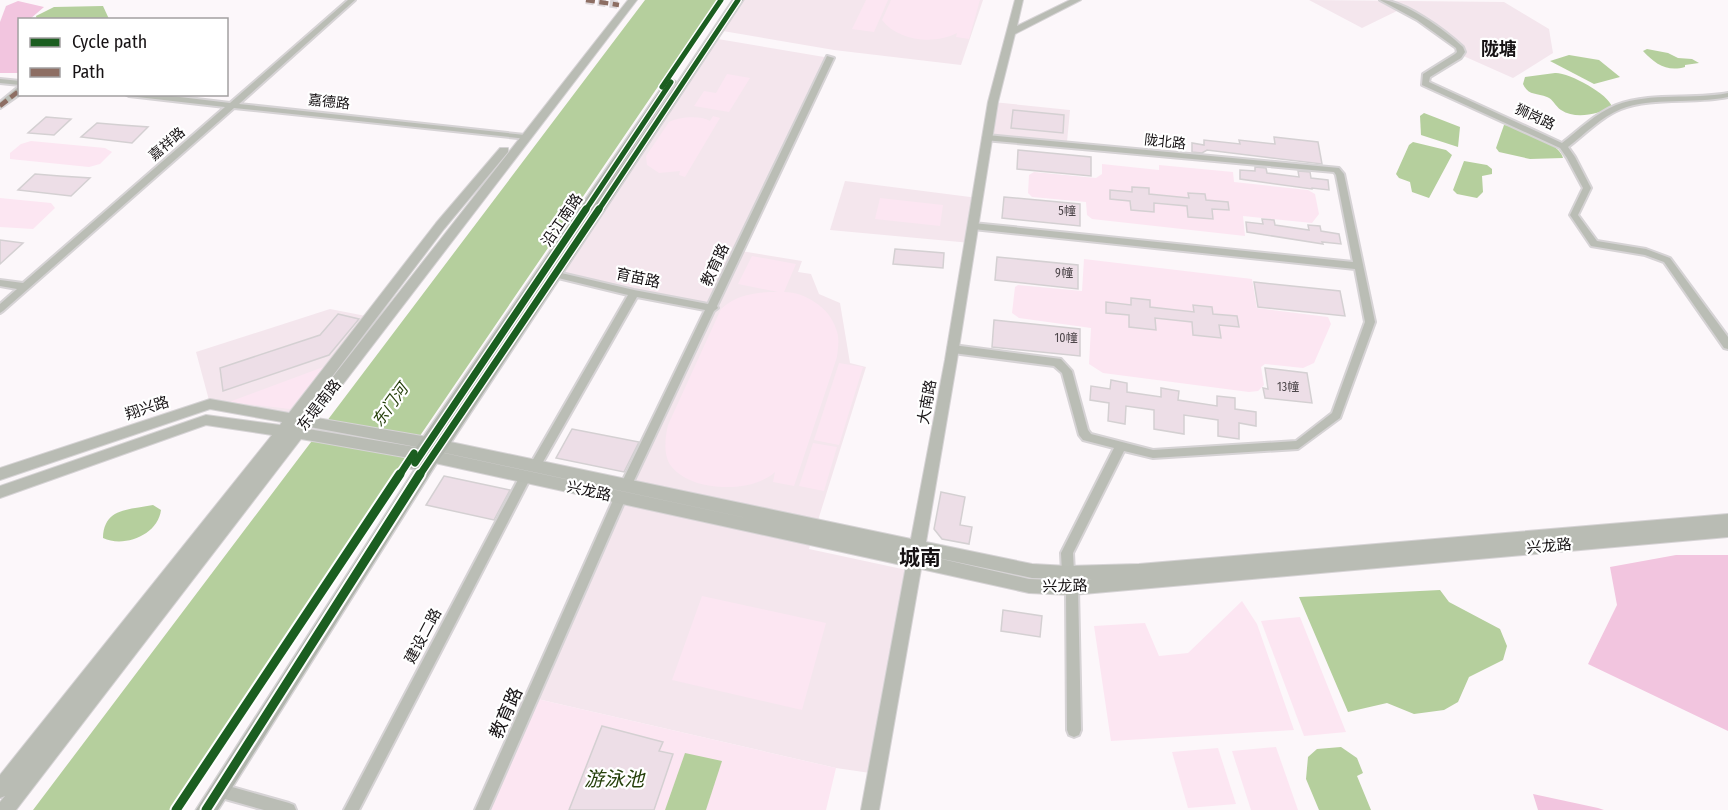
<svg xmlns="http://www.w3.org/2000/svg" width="1728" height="810" font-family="'Fira Sans Condensed','Noto Sans SC',sans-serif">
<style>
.built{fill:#f4e6ed}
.green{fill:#fce6f2}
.forest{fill:#f2c5df}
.water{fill:#b5cf9d}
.building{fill:#eddee7;stroke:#d4d0d2;stroke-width:1.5}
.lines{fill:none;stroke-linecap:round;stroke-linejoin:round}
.street-tunnel{stroke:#dad5d8;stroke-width:8;stroke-dasharray:8 4;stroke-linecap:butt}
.street-casing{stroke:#d6d3d5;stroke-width:4}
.secondary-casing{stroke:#d6d3d5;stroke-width:2}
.primary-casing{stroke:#d6d3d5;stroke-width:3}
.street{fill:#babdb5;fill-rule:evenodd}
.secondary{fill:#b9bcb4;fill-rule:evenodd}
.primary{fill:#b1b5ad;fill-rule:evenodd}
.quiet{stroke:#8d6e63;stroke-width:4.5;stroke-dasharray:9 4.5;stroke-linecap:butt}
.cycleway-far2-casing{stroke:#fff;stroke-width:8}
.cycleway-far1-casing{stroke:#fff;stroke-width:10}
.cycleway-casing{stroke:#fff;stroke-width:13}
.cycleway-far2{stroke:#1b5e20;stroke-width:5}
.cycleway-far1{stroke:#1b5e20;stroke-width:7}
.cycleway{stroke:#1b5e20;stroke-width:9}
.labels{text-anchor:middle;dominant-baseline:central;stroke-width:4.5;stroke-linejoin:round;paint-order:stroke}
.number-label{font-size:12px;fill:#4d464a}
.far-street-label{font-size:14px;fill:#161214;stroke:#fff}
.street-label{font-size:15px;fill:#161214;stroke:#fff}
.water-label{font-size:16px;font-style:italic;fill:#26400b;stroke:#fff}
.far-district-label{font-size:18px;font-weight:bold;fill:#161214;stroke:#fff}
.near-street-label{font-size:18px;fill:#161214;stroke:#fff}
.near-water-label{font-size:20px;font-style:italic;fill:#26400b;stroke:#fff}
.district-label{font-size:21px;font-weight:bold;fill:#161214;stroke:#fff}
</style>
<rect width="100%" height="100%" fill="#fcf7fa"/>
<g class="built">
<polygon points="738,0 983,0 961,65 834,50 717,30"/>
<polygon points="1309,0 1504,2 1549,29 1553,53 1513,78 1459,54 1459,47 1401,9 1362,28"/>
<polygon points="712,38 830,58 741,251 802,261 798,272 811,274 819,294 840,303 850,363 866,367 809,549 916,572 877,774 836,768 533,698 633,486 713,308 557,275"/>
<polygon points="993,102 1070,110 1067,142 988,135"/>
<polygon points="845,181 978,198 971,243 830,230"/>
<polygon points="330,309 371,317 293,417 210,404 196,352"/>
</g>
<g class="green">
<polygon points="866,0 888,0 874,32 852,29"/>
<path d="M891,0H980L969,39L956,37L957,33C934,45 898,41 882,20Z"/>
<polygon points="727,74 750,78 729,112 694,106 704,91 716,93"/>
<path d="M713,116L720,118L685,177L679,175L680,171L659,173L647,165L646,156L669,122C679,117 700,115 710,121Z"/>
<polygon points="31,141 105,148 112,152 100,164 89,167 10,159 10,153 21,144"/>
<polygon points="1102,164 1159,170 1159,165 1233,172 1234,182 1308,190 1315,194 1319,214 1312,223 1243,216 1245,236 1092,219 1087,215 1086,202 1032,197 1028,193 1029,175 1034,172 1096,178 1102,174"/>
<polygon points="0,198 51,203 55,208 33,229 0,227"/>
<polygon points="880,198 943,205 940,226 875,219"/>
<path d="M752,256L796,264L784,292C805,292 830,308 836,329C840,338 838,347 837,357L794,486L773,482L775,472C753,493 692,493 671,466C663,455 665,438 668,425L721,309C737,294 757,292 778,292L738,284Z"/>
<polygon points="1084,259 1252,279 1257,308 1328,317 1331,324 1314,363 1303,368 1265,364 1261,367 1264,385 1258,391 1249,392 1103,373 1089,364 1091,328 1019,318 1012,313 1015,287 1018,285 1082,291"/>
<polygon points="839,363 863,367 839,445 814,440"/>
<polygon points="326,366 290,409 229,402"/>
<polygon points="813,443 837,447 824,491 799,486"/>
<polygon points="702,596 826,623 802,710 672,680"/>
<polygon points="1242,601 1257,624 1294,730 1111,741 1094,626 1145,623 1159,656 1188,653"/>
<polygon points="1300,617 1346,732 1304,736 1261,621"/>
<polygon points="533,698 836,768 826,810 482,810"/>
<polygon points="1276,747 1298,810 1251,810 1232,751"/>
<polygon points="1218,748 1236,804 1188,808 1172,752"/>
</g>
<g class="forest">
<polygon points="18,1 44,7 30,19 20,20 19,73 0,73 0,22 6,6"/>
<polygon points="1676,555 1728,555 1728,731 1588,664 1617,605 1610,567"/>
<polygon points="1533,794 1598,808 1604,810 1538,810"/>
</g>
<g class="water">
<polygon points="645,0 717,0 398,468 170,810 33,810"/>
<polygon points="103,6 109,19 37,20 36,16 54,7"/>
<path d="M1647,49L1668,53L1678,58L1692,59L1699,63L1685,65V67C1667,72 1655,64 1643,51Z"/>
<polygon points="1569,55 1599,60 1620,77 1594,84 1550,61"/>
<path d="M1555,73C1568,72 1609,94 1612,107C1598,114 1576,120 1561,110C1555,106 1553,99 1547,97C1537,93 1528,96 1523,84L1525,77Z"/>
<polygon points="1424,113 1460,127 1458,147 1421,135 1420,116"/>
<path d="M1504,125C1520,126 1559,143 1563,158L1530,159L1499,152L1496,148Z"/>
<polygon points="1413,142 1446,150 1452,155 1429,198 1412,192 1410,182 1399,178 1396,174 1409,145"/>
<polygon points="1464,161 1487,165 1492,169 1492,174 1482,176 1483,192 1477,198 1457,194 1453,190"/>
<path d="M153,505L161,510C158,535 124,548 103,538C104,508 128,510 153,505Z"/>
<polygon points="1440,590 1449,602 1500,629 1507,646 1503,660 1469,677 1458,702 1444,710 1414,714 1387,703 1348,712 1299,597"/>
<polygon points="1341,747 1357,758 1363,773 1357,776 1371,810 1319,810 1306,779 1308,757 1317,749"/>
<polygon points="685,753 722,761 706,810 665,810"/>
</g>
<g class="building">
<polygon points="1013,110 1064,115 1063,133 1011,128"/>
<polygon points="46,117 71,119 54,135 28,133"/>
<polygon points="97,123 121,125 148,127 132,143 81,137"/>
<polygon points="1274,137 1318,142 1322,164 1207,150 1202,153 1192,152 1192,143 1204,145 1204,140 1240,144 1239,140 1275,144"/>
<polygon points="1018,150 1091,157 1091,176 1017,169"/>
<polygon points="1255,167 1266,168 1267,173 1299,177 1298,171 1310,172 1311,178 1328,180 1329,190 1312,188 1312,189 1240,179 1240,170 1255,171"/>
<polygon points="35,174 60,176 90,178 71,196 18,190"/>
<polygon points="1132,187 1149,188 1149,194 1189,198 1188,193 1205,194 1206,200 1228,202 1229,210 1212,209 1213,219 1188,217 1187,206 1154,203 1154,212 1131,210 1130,201 1110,199 1110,190 1132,192"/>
<polygon points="1004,197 1080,204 1080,226 1002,218"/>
<polygon points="1262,219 1274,220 1275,225 1309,230 1308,225 1320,226 1321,231 1339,234 1341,244 1322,242 1323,244 1247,232 1246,222 1263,224"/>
<polygon points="0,240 23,243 0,264"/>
<polygon points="895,249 944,253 943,268 893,264"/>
<polygon points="997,257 1078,265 1078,289 995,280"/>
<polygon points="1254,282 1340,291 1345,316 1258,307"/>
<polygon points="1131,298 1150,300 1150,307 1194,312 1193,305 1212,307 1213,314 1237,316 1239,327 1219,325 1221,338 1193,335 1192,322 1155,318 1156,330 1129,327 1129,315 1106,313 1106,302 1131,305"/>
<polygon points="338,314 359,319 329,355 223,391 220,368 320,335"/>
<polygon points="994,320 1080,329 1080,356 992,347"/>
<polygon points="1265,368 1307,373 1312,403 1265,398 1263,388 1268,389"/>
<polygon points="1111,380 1127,383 1127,392 1161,397 1161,388 1179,391 1178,400 1217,406 1217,396 1235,398 1235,409 1256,412 1256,426 1239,423 1239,439 1218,436 1218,420 1184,415 1184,434 1154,429 1154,410 1126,406 1125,424 1108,421 1109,403 1090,400 1091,386 1110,389"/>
<polygon points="572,429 639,442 624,472 556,458"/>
<polygon points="444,476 510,490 494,520 426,505"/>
<polygon points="941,492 965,497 960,525 972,527 969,544 942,539 934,529"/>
<polygon points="1003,610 1042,616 1040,637 1001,631"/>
<polygon points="602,726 663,742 659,751 673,754 654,810 569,810"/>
</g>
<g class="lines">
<polyline class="street-tunnel" points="586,0 619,5"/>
<g class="street-casing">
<g id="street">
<polygon points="348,0 355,0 239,104 525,135 528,135 528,139 234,108 3,311 0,313 0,304 17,289 0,286 0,280 23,283 225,107 129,96 125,94 155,94 230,103"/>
<path d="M1380,0C1404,0 1445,30 1463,47L1465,52L1461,58L1430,77L1429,82L1562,143C1579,130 1596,113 1616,105C1651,92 1692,100 1728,93V97C1695,104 1651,97 1621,109C1601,117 1585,134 1568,147L1575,157L1591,188L1578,215L1597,241L1646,249L1670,258L1728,337V349L1724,348L1664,262L1645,255L1591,246L1570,215L1583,188L1567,158L1560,148L1422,85L1423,74L1455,54L1457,52L1456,48L1417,20Z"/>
<polygon points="827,56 834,58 717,306 718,308 714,311 630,489 626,491 622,489 620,486 705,310 637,297 539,469 535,471 531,469 529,466 531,463 628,295 554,277 552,275 554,273 557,272 634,290 708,304"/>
<polygon points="0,79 20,81 20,85 0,83"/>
<polygon points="17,88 20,88 20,94 0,108 0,102"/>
<polygon points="987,135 1339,168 1344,174 1375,322 1340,418 1298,449 1153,458 1124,451 1073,553 1074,573 1078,588 1081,730 1079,735 1074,737 1069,735 1067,730 1066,588 1062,573 1061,553 1114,448 1083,440 1079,435 1062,373 1054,366 953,353 948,349 949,346 953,345 1061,359 1072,371 1088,430 1091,434 1153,450 1296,441 1332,413 1365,322 1355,269 973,229 969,226 973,223 1353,262 1336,175 1334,172 984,140 983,138"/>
<polygon points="525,472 529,474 531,477 359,810 344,810 521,474"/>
<polygon points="620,493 624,495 626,498 489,810 475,810 614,498 616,495"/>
<polygon points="218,783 289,803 294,805 296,810 264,810 218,797 213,795 211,790 213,785"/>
</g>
</g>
<g class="secondary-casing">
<path id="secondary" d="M628,0H637L317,418L422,436L911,539L945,360L988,102L1015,0H1023L1017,26L1070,0H1081L1015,34L998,102L957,360L926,542L1032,564L1068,566L1139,564L1728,514V537L1072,595L1029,593L921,569L879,810H861L906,566L421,460L301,439L16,810H0V802L5,796L0,798V775L272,435L206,425L0,498V486L206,415L280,425L282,422L210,409L0,480V468L210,399L289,413L436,223L500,148H508V152L444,229L303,415ZM310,427L422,448L909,553L421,448L308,429ZM924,555L1032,578L1092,579L1072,581L1029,579Z"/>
</g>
<g class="primary-casing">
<polygon id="primary" points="733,0 743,0 446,450 438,461 218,810 196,810 415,469 409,468 407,463 409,458 667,80 671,79 676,82 592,210"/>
</g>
<use href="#street" class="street"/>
<use href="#secondary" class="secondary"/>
<use href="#primary" class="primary"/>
<g class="quiet">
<polyline points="586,0 619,5"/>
<polyline points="0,106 20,90"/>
</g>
<g class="cycleway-far2-casing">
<g id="cycleway-far2">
<polyline points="662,87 721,0"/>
<polyline points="585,211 671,82"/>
<polyline points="598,211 738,0"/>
</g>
</g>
<g class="cycleway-far1-casing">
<g id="cycleway-far1">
<polyline points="415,463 586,209"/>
<polyline points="399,476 414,453"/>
<polyline points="419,476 599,209"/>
</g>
</g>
<g class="cycleway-casing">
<g id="cycleway">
<polyline points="176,810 400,474"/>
<polyline points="206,810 420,474"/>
</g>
</g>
<use href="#cycleway-far2" class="cycleway-far2"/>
<use href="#cycleway-far1" class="cycleway-far1"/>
<use href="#cycleway" class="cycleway"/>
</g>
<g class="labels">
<g class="number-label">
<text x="1067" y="211">5幢</text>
<text x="1064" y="273">9幢</text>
<text x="1066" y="338">10幢</text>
<text x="1288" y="387">13幢</text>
</g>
<g class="far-street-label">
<text transform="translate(329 102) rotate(6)">嘉德路</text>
<text transform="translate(1535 117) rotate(25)">狮岗路</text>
<text transform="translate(1165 142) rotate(6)">陇北路</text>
<text transform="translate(167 144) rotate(-41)">嘉祥路</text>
</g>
<g class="street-label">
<text transform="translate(562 220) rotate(-56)">沿江南路</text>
<text transform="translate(715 265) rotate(-65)">教育路</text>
<text transform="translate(638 278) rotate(12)">育苗路</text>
<text transform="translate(927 402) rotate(-80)">大南路</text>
<text transform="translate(319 405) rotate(-52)">东堤南路</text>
<text transform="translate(147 408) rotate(-18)">翔兴路</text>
<text transform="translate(589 491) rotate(12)">兴龙路</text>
<text transform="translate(1549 546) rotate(-5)">兴龙路</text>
<text transform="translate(1065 586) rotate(-1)">兴龙路</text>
<text transform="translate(423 636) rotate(-62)">建设二路</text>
</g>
<g class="water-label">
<text transform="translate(390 405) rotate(-54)">东门河</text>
</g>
<g class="far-district-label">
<text x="1499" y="49">陇塘</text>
</g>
<g class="near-street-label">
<text transform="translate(506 713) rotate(-66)">教育路</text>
</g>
<g class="near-water-label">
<text x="614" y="779">游泳池</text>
</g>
<g class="district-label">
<text x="920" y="558">城南</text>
</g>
</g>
<rect x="18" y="18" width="210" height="78" fill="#ffffff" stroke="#a2a0a1" stroke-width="1.5"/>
<rect x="30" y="38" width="30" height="9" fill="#1b5e20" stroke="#a2a0a1" stroke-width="1.5"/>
<text x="72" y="48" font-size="18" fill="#161214">Cycle path</text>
<rect x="30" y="68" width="30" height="9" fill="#8d6e63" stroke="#a2a0a1" stroke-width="1.5"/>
<text x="72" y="78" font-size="18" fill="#161214">Path</text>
</svg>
